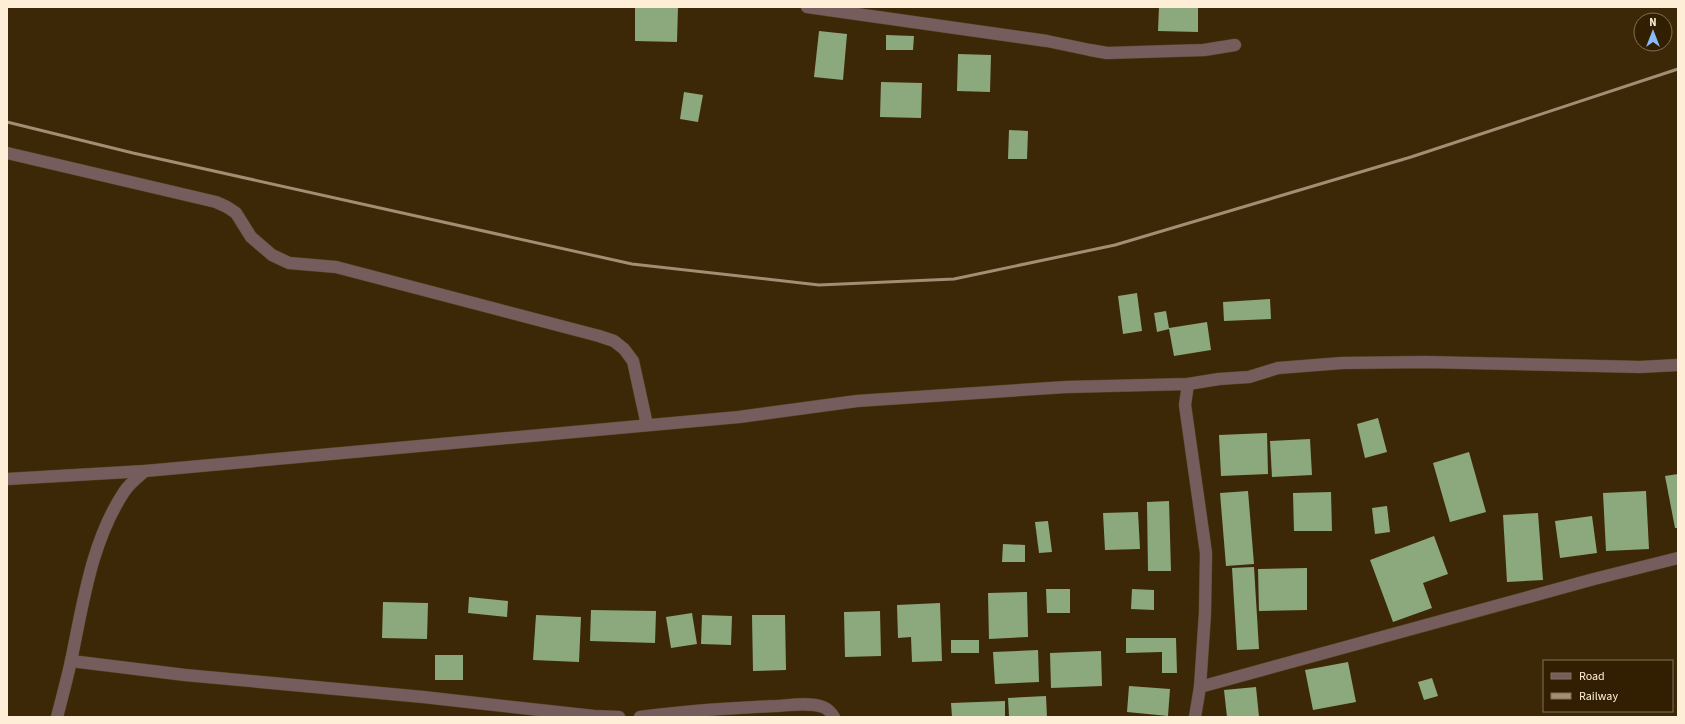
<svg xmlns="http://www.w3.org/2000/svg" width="1685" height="724" font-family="'Source Sans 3',sans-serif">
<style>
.building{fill:#8ca97d}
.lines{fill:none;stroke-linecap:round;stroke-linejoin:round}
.street-casing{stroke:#574423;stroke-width:13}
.street{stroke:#755d5e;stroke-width:12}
.rail{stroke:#a28f73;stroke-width:3}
</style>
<rect width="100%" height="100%" fill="#3c2806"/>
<g class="building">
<polygon points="635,7 678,7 677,42 635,41"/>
<polygon points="1159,7 1198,7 1198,32 1158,31"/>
<polygon points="819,31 847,34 843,80 814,77"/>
<polygon points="886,35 914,36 913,50 886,50"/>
<polygon points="958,54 991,55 990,92 957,91"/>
<polygon points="881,82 922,83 921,118 880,117"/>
<polygon points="684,92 703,95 698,122 680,119"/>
<polygon points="1009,130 1028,131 1027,159 1008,159"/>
<polygon points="1137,293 1142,331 1123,334 1118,296"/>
<polygon points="1270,299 1271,319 1224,321 1223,302"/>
<polygon points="1166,311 1169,328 1207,322 1211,350 1174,356 1169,329 1157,332 1154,313"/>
<polygon points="1378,418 1387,452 1365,458 1357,424"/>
<polygon points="1267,433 1268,474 1221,476 1219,435"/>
<polygon points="1310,439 1312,475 1272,477 1270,441"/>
<polygon points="1469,452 1486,512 1450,522 1433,463"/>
<polygon points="1678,474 1678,528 1675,528 1665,476"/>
<polygon points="1248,491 1254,564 1226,566 1220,493"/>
<polygon points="1646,491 1649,549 1606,551 1603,493"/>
<polygon points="1331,492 1332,531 1294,531 1293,493"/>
<polygon points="1169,501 1171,571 1148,571 1147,502"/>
<polygon points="1387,506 1390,532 1375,534 1372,508"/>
<polygon points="1138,512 1140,549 1105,550 1103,513"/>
<polygon points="1538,513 1543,580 1507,582 1503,515"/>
<polygon points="1592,516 1597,553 1560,558 1555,521"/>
<polygon points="1048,521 1052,552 1039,553 1035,522"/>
<polygon points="1434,536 1448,574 1423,583 1432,608 1393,622 1370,560"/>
<polygon points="1003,544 1025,545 1025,562 1002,562"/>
<polygon points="1254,567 1259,649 1237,650 1232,568"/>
<polygon points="1307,568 1307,610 1259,611 1258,569"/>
<polygon points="1046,589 1070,589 1070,613 1047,613"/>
<polygon points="1132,589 1154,590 1154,610 1131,609"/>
<polygon points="1027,592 1028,637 989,639 988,593"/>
<polygon points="469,597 508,601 507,617 468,613"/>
<polygon points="383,602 428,603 427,639 382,638"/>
<polygon points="940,603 942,661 912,662 911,637 898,638 897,605"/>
<polygon points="591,610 656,611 655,643 590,641"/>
<polygon points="880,611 881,656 845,657 844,612"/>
<polygon points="692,613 697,644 671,648 666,617"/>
<polygon points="536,615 581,617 579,662 533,660"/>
<polygon points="702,615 732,616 731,645 701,644"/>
<polygon points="752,615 785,615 786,670 753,671"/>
<polygon points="1126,638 1176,638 1177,673 1162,673 1162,652 1126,653"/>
<rect x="951" y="640" width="28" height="13"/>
<polygon points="1038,650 1039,682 995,684 993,652"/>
<polygon points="1101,651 1102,686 1051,688 1050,653"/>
<rect x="435" y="655" width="28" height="25"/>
<polygon points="1348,662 1356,702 1313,710 1305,670"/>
<polygon points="1432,678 1438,696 1424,700 1418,682"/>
<polygon points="1129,686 1170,689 1168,716 1127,712"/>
<polygon points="1256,687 1259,717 1227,717 1224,690"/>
<polygon points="1046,696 1047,717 1009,716 1008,698"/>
<polygon points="1005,701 1005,717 952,717 951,703"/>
</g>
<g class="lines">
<g class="street-casing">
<g id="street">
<polyline points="807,7 1047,41 1090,50 1107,53 1204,50 1235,45"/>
<polyline points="7,153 216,202 227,207 236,213 251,237 272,255 289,263 336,267 599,336 614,341 624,349 633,361 647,425"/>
<polyline points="1188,384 1185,405 1206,553 1205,613 1200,687 1195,717"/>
<polyline points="7,479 145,471 739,417 857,401 1066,387 1188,384 1219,379 1249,377 1278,368 1342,363 1425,362 1640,367 1678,365"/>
<polyline points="71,661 185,675 423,697 594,716 619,717"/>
<polyline points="1200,687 1594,579 1678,558"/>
<path d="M57,717C62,698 67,679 71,661C83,604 91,542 124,492C129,484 138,477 145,471"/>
<path d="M640,717C686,711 731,708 777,706C791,705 810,702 823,707C828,709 831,712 834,717"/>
</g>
</g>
<use href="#street" class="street"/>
<polyline class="rail" points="7,122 133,153 632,264 819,285 954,279 1115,245 1411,157 1678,69"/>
</g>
<rect width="1685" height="724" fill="none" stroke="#ffeed7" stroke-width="16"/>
<rect x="1543" y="660" width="130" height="52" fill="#321e00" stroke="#847156"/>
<rect x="1551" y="673" width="20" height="6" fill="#755d5e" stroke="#847156"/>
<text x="1579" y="680" font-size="12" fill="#ffeed7">Road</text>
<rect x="1551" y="693" width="20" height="6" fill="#a28f73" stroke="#847156"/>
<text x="1579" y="700" font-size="12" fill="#ffeed7">Railway</text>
<g transform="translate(1653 32)"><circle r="19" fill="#321e00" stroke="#847156"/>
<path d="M0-3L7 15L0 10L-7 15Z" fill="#88bafc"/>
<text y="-6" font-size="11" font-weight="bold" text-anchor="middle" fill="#ffeed7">N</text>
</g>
</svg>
